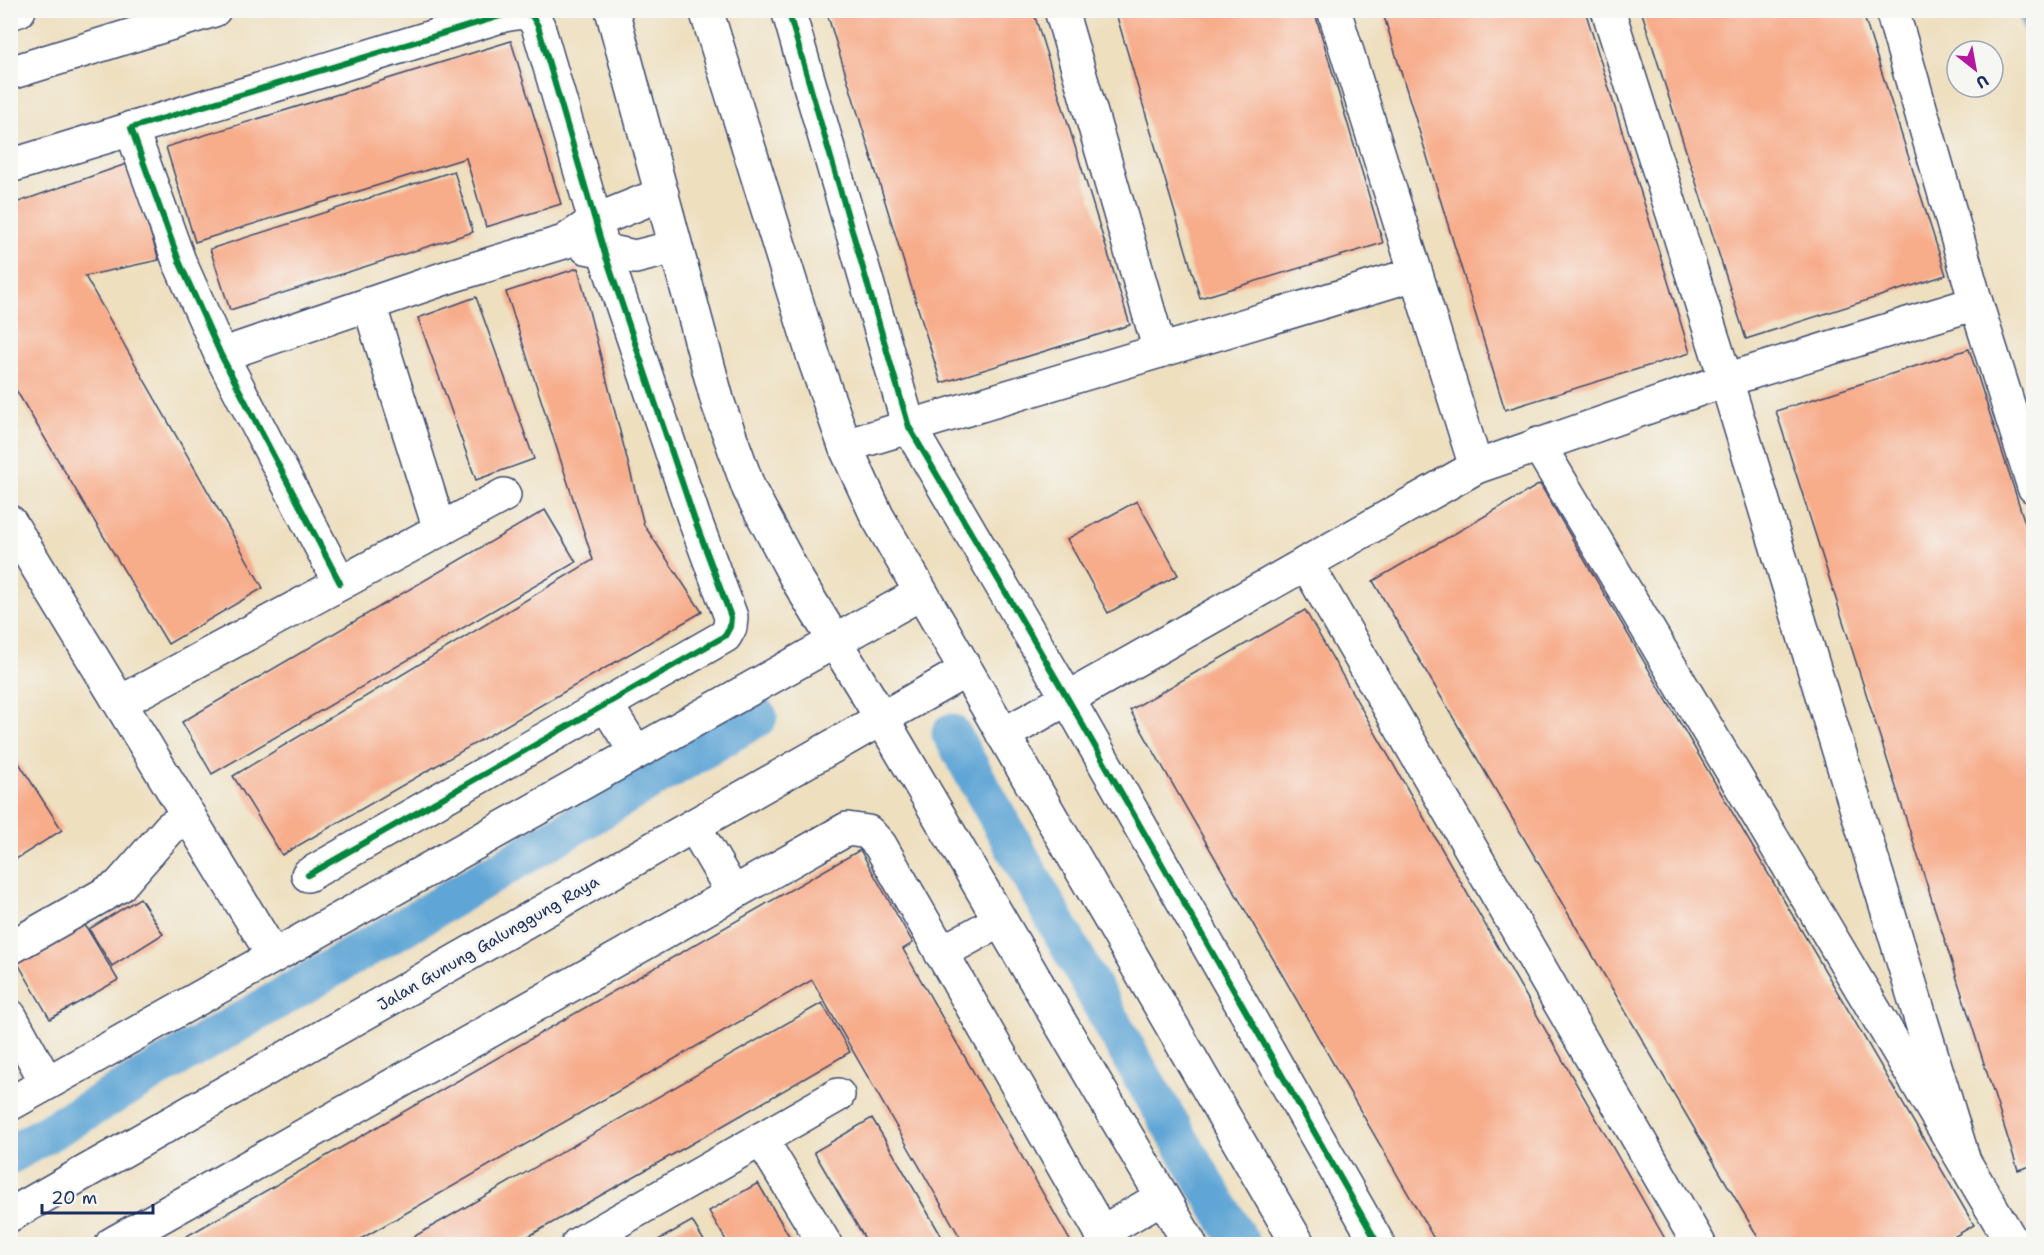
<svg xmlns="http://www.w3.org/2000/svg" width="2044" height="1255" font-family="'Shantell Sans',sans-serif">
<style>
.water{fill:#5fa5d5;stroke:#3d6a9a;stroke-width:1.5}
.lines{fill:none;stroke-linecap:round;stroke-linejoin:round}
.canal{stroke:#5fa5d5;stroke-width:39}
.building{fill:#f7ac8a}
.minor-casing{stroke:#3b496d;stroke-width:36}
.minor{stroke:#fff;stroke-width:33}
.cycleway-casing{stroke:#f6f6f2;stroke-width:10}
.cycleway{stroke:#00873e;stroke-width:6}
.labels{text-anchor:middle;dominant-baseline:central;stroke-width:6;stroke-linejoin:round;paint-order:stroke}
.street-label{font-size:16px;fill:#1b2f5e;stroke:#f6f6f2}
</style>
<rect width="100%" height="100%" fill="#f6f6f2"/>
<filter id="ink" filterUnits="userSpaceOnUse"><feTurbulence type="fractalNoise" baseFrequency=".0167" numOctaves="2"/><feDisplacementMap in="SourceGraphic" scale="12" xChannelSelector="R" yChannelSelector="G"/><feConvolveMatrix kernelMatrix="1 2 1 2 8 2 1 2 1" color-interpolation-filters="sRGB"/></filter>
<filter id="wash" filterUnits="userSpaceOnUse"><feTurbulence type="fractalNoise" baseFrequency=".008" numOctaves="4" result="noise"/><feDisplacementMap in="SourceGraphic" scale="24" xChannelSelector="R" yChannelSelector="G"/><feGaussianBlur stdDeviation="1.35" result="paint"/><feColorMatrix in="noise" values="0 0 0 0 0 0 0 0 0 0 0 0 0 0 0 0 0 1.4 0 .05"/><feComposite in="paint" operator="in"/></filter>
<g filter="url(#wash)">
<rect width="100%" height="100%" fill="#eedfbf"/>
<polygon class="water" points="2018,11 2033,11 2033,57"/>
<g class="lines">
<g class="canal">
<polyline points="951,733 1133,1061 1241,1244"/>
<polyline points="10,1155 417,919 758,717"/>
</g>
</g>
<g id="blocks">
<g class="building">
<polygon points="826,10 1033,10 1130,325 941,383"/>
<polygon points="1115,10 1314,10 1383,243 1200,298"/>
<polygon points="1382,10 1585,10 1690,353 1505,410"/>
<polygon points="1641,10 1862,10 1946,275 1746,339"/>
<polygon points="511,41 561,204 486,227 466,158 195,242 166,147"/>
<polygon points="129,163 159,260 85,276 263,588 168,644 10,380 10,205"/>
<polygon points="454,171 473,232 230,310 210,249"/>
<polygon points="578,268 644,525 702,612 282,855 233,776 593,560 506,292"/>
<polygon points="476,297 534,459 476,480 418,318"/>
<polygon points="1969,349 2034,551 2034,1165 2018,1170 1776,411"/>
<polygon points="1540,484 1974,1225 1942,1244 1762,1244 1373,581"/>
<polygon points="1137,501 1178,575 1108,613 1067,539"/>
<polygon points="545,510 576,562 212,774 182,722"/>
<polygon points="1305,610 1668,1244 1437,1244 1130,710"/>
<polygon points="10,749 62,830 10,863"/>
<polygon points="860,850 913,943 903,949 1072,1244 964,1244 812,980 352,1244 173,1244"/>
<polygon points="140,898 163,934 112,966 89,929"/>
<polygon points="79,915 118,980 50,1019 12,953"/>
<polygon points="822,1003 850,1052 686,1147 515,1244 401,1244"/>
<polygon points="872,1118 900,1165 946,1244 868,1244 814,1152"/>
<polygon points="758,1183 785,1229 794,1244 728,1244 709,1211"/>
<polygon points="692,1221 706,1244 651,1244"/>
</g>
</g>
</g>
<g filter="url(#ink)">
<use href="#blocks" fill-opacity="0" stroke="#3b496d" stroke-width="1.5"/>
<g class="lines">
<g class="minor-casing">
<g id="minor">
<polyline points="612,10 718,403 749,489 798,581 881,717 1190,1244"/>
<polyline points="706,10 814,358 845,446 877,516 1298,1244"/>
<polyline points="788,10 909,427 1068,699 1378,1244"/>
<polyline points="1061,10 1160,351"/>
<polyline points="1334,10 1476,467"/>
<polyline points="1608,10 1726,380 1964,1161"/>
<polyline points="1892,10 1976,303 2034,487"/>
<polyline points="10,13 19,10"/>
<polyline points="10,73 214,10"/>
<polyline points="131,128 179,261 221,355 340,583"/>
<polyline points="10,166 504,15 521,12 532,16 538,26 604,251 694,518 731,617 730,627 725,636 308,875"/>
<polyline points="586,247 635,257 675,247"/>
<polyline points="369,304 440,530"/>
<polyline points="221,355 454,275 564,242 595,221 662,194"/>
<polyline points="1538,444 2013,1244"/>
<polyline points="845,446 1415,274"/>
<polyline points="10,522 273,955"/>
<polyline points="1306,563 1699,1244"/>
<polyline points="121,702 504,495"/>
<polyline points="606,705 636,752"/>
<polyline points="1003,735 1476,467 1726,380 1976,303"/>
<polyline points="694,826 733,893"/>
<polyline points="10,948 119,886 170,828 189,816"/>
<polyline points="941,953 999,921"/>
<polyline points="10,1016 47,1083"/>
<polyline points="10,1104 921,593"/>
<polyline points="761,1139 825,1244"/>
<polyline points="10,1215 965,671"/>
<polyline points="1101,1233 1162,1197"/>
<polyline points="112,1244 847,829 868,832 880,845 1108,1244"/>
<polyline points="578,1244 838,1095"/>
</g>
</g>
<use href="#minor" class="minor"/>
<g class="cycleway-casing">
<g id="cycleway">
<polyline points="788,10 909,427 1068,699 1378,1244"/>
<polyline points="308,875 725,636 730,627 731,617 694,518 604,251 538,26 532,16 521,12 504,15 131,128 179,261 221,355 340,583"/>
</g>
</g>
<use href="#cycleway" class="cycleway"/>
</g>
</g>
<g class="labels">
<g class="street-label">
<text transform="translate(488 943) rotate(-30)">Jalan Gunung Galunggung Raya</text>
</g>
</g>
<rect width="2044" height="1255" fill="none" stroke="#f6f6f2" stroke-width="36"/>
<g transform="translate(1975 69) rotate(149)"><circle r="28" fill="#f6f6f2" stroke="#9ea6b7" stroke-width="1.5"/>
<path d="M0-4.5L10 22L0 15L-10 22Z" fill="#b5179e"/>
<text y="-9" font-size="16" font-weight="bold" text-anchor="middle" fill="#1b2f5e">U</text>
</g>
<path d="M42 1204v9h111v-9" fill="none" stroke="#1b2f5e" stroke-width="3"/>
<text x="51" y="1204" font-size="18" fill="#1b2f5e" stroke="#f6f6f2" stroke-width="4.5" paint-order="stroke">20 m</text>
</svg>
